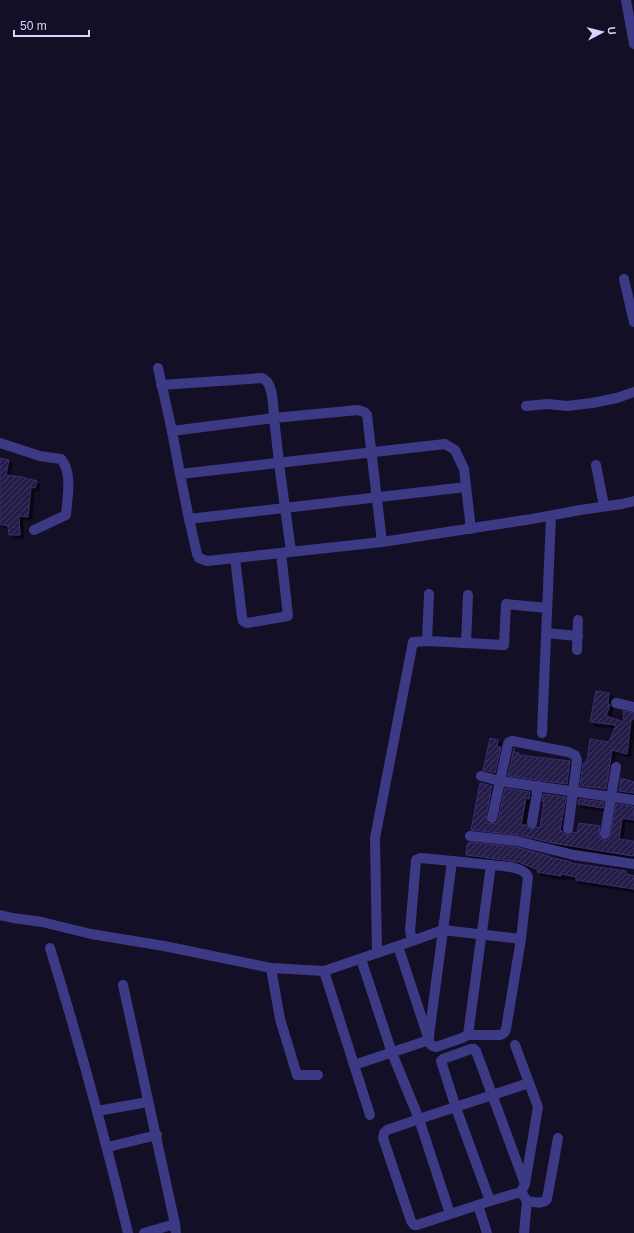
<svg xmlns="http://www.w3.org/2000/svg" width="634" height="1233" font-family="Helvetica,sans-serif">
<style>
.building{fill:url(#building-hatch);stroke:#3b2d73;filter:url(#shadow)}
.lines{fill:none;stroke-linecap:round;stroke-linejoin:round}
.street{stroke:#3d3a85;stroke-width:10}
</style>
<defs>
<pattern id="building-hatch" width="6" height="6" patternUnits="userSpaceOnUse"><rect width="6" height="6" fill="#241b47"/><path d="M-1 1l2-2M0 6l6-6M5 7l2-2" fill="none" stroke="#433b63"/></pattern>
<filter id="shadow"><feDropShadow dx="3.5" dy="3.5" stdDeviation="0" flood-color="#0009"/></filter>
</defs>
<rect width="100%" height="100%" fill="#130f26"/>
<g class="building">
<polygon points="0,458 9,460 6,475 22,477 37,481 35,488 31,487 28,517 19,516 20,535 9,535 8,526 0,524"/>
<polygon points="596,691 609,693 608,704 610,705 606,716 624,722 623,711 634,713 633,720 631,720 627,754 612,750 606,789 580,786 583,763 586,763 586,760 587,760 590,739 609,742 616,725 590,722"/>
<polygon points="490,738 498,740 497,747 501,747 495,773 483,770"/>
<polygon points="514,748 514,752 519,753 519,755 570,761 567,784 508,776"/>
<polygon points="621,778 634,782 634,793 619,791"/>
<polygon points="480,783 492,786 486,817 487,823 491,824 497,823 498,820 505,788 530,792 529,799 526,798 521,825 526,825 531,829 537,827 540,828 544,801 542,801 543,794 566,797 560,830 562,831 564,834 567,835 571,835 573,832 577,833 579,823 600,826 599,837 604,840 608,840 611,835 616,804 633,806 634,820 622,818 619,839 634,841 634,855 633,856 553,843 518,835 471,830"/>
<polygon points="579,799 604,802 603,808 578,804"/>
<polygon points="469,842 516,847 549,856 549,857 571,862 571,863 626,871 626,874 634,876 634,889 576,880 576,877 561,874 561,876 537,872 538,870 519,862 466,855 467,844 469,844"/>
</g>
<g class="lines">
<g class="street">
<polyline points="626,0 634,44"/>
<polyline points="624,279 634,322"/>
<polyline points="158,368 172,431"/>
<path d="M161,385L262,378C274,382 273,407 274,418L172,431L180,474"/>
<polyline points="526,406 548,404 567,406 592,403 617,398 634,392"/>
<path d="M0,443L40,456L61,459C73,473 67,499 66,515L34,530"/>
<polyline points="596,465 604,506"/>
<polyline points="466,487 189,519 197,554 199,558 207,561 382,542 532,519 580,510 622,504 634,501"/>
<polyline points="189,519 180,474 445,444 455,450 464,469 471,529"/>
<polyline points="291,551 280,471 274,418 358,410 364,412 367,415 382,542"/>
<polyline points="235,558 242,617 243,621 247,623 288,616 281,553"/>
<polyline points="546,633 578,636"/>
<polyline points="427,641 429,594"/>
<polyline points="466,643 468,595"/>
<polyline points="577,650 578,620"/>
<polyline points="616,703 634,707"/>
<polyline points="542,733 551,516"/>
<polyline points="481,776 500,781 634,800"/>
<polyline points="492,818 508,744 509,742 512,741 568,752 575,755 577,760 568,829"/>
<polyline points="532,823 538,786"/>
<polyline points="605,834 616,767"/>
<polyline points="470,836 517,841 574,855 634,864"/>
<polyline points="0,915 13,918 42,922 91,934 164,946 271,968 324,971 377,953"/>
<polyline points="412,941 410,931 416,860 421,858 452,861"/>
<polyline points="398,946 377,953 375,838 413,642 427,641 504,645 506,604 547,608"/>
<path d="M50,948C79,1042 105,1137 128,1233"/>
<polyline points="361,959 392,1053 419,1119 387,1130 384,1133 383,1138 411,1221 414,1225 417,1225 490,1201"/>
<polyline points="271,968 280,1019 297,1075 318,1075"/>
<polyline points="324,971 370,1115"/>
<polyline points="123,985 175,1224 176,1233"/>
<polyline points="429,1036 443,930 521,939"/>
<polyline points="429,1040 398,946 443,930 452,861 491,865"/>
<polyline points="515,1045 538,1107 525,1184 521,1192 490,1201 456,1108 441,1061 443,1059 471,1049 474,1049 476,1051 525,1184"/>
<path d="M354,1065L429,1040L431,1045L436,1047L462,1038L468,1035H500L504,1033L506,1029L521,939L528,877C524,866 501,866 491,865L468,1035"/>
<polyline points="97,1111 148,1102"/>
<polyline points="108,1147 157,1135"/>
<path d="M521,1192L527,1201C534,1202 543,1205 547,1199L558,1138"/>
<polyline points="478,1205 487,1233"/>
<polyline points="450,1214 419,1119 529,1083"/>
<polyline points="144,1233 175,1224"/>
<polyline points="524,1233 527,1201"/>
</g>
</g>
<g transform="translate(602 32) rotate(83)" stroke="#130f26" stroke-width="3" paint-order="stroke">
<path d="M0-3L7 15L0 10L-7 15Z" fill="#d9d4ff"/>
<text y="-6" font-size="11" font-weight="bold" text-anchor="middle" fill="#d9d4ff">U</text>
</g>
<path d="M14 30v6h75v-6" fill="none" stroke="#d9d4ff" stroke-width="2"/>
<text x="20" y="30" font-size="12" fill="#d9d4ff" stroke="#130f26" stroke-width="3" paint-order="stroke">50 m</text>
</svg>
